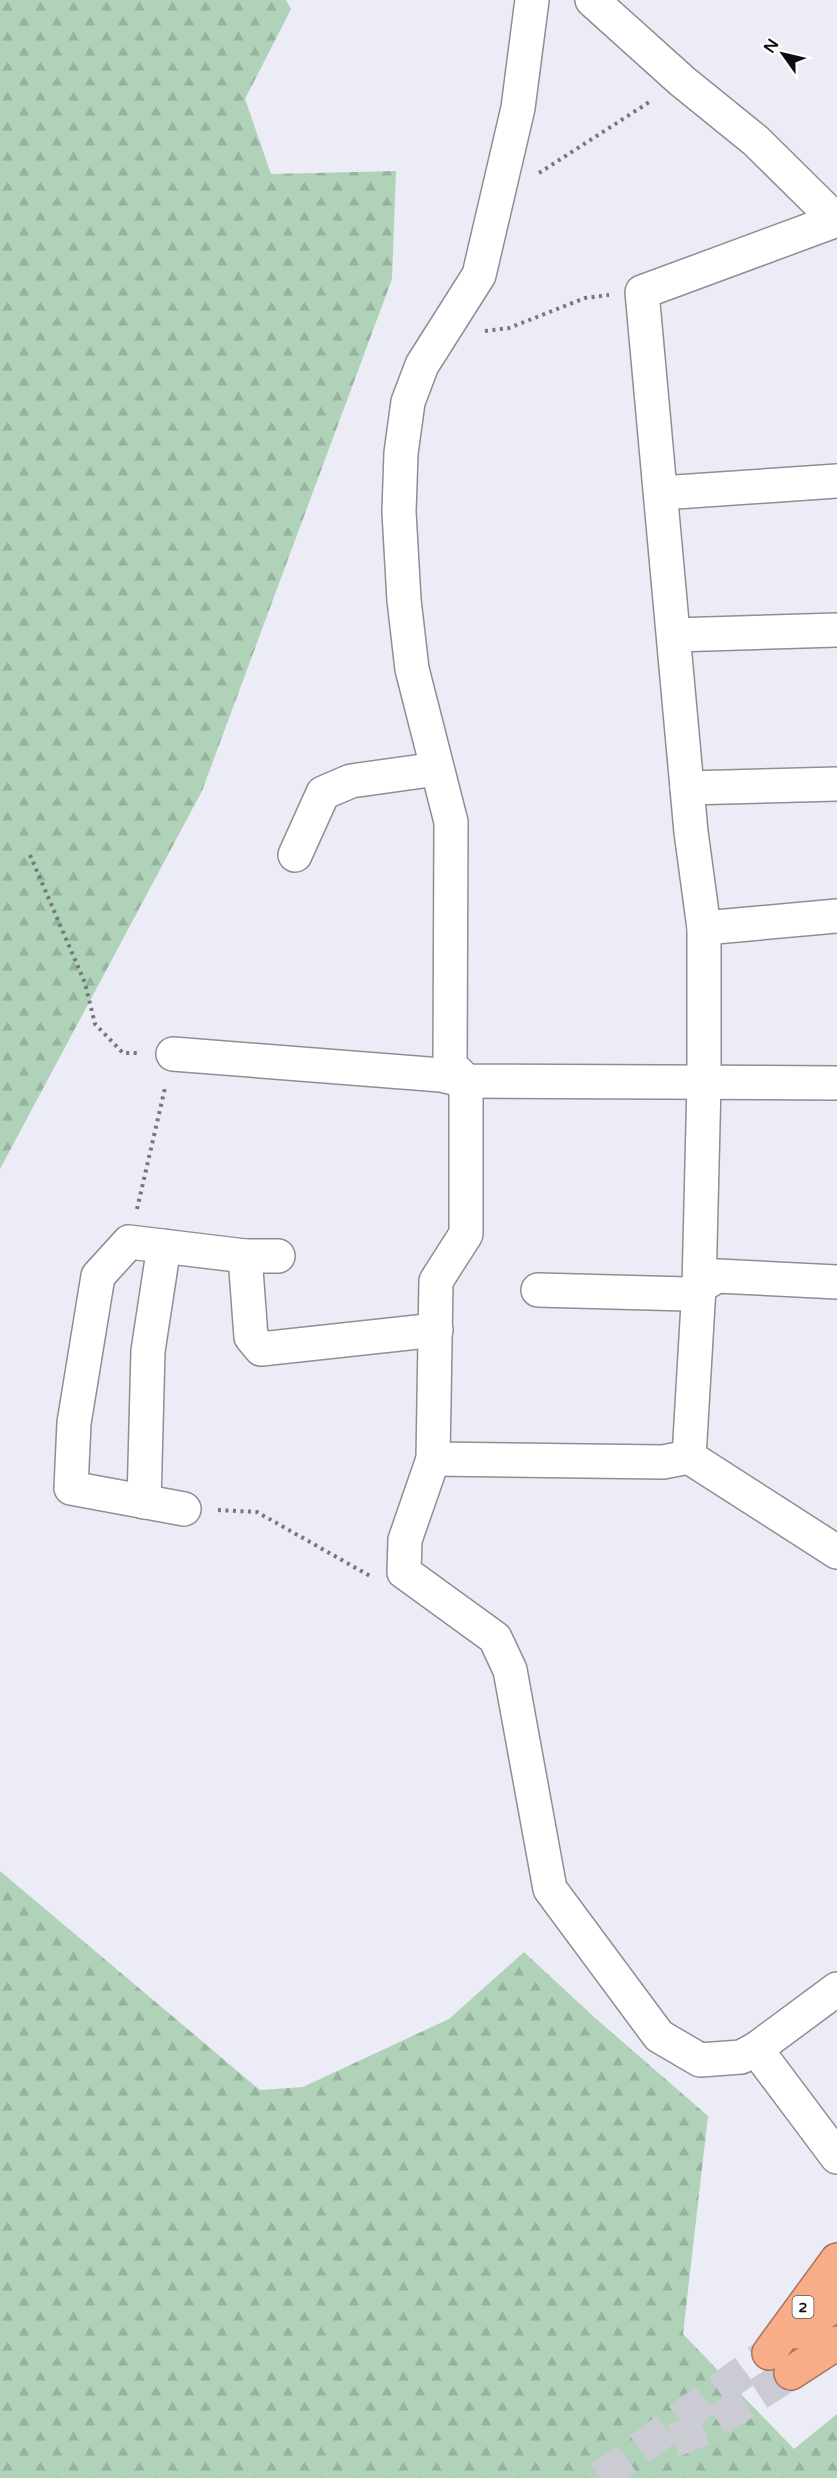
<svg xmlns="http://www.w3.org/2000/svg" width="837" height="2478" font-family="'Varela Round',sans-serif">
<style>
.forest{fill:url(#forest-firs)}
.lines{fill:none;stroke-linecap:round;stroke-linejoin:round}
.highway-tunnel{stroke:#cbcbd4;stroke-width:33;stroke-dasharray:33 16;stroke-linecap:butt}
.minor-casing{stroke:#8e8e96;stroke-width:36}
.highway-casing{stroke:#a6745d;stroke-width:36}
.path{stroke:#76767c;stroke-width:4;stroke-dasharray:3 4.5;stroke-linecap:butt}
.minor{stroke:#fff;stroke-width:33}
.highway{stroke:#f8ac87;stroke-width:33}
.labels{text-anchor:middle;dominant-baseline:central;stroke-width:4.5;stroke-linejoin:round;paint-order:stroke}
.shield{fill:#fff;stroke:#565658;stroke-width:1.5}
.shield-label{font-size:14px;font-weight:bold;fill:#0d0d10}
</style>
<defs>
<pattern id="forest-firs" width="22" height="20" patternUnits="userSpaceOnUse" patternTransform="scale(1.5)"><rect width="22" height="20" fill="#b0d2b9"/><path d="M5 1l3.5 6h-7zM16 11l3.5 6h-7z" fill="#96b39e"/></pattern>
</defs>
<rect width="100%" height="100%" fill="#ececf6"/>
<g class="forest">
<polygon points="0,0 286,0 291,9 245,99 271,174 396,171 392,279 202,791 0,1169"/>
<polygon points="0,1871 260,2090 303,2087 449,2019 524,1952 594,2017 708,2116 683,2334 794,2449 837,2414 837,2478 0,2478"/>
</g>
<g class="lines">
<g class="highway-tunnel">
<polyline points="673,2441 704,2429 791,2373"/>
<polyline points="600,2478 769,2353"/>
</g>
<g class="minor-casing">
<g id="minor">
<polyline points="532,0 518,108 479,275 422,365 408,402 401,453 399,512 404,600 412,669 451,822 450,1065 466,1081 466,1234 436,1281 433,1459 405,1540 404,1572 495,1638 510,1670 550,1889 659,2036 700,2060 741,2057 756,2049 837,1989"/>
<polyline points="592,0 682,81 756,141 836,220"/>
<polyline points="837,220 642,292 691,832 704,928 704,1083 699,1287 689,1457 837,1552"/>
<polyline points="661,493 837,481"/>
<polyline points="674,635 837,630"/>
<polyline points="687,788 837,784"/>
<polyline points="295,855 323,793 351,781 437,769"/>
<polyline points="704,928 837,916"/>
<polyline points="173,1054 441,1075 466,1081 837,1083"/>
<polyline points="245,1256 251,1337 261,1349 436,1330"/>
<polyline points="538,1290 687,1294 717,1276 837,1282"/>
<polyline points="433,1459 663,1462 689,1457"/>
<polyline points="144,1502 148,1351 164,1246"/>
<polyline points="184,1509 71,1488 74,1423 98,1276 129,1242 245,1256 278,1256"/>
<polyline points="756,2049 837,2157"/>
</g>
</g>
<g class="highway-casing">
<g id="highway">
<polyline points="797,2332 837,2303"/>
<polyline points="769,2353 837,2260"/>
<polyline points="791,2373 837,2343"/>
</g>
</g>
<g class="path">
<polyline points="539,173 651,101"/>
<polyline points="485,331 509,328 585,298 609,295"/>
<polyline points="30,855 85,983 95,1024 123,1053 140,1053"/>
<polyline points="137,1209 165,1088"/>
<polyline points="218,1510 257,1512 370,1576"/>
</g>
<use href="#minor" class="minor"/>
<use href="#highway" class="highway"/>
</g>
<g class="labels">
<rect class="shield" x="792.5" y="2296" width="21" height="22" rx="4.5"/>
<g class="shield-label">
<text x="803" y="2307">2</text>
</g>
</g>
<g transform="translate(783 54) rotate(304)" stroke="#ffffff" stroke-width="4.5" paint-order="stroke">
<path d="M0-4.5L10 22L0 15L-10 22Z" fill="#0d0d10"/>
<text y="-9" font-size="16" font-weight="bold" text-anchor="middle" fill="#0d0d10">N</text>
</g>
</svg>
